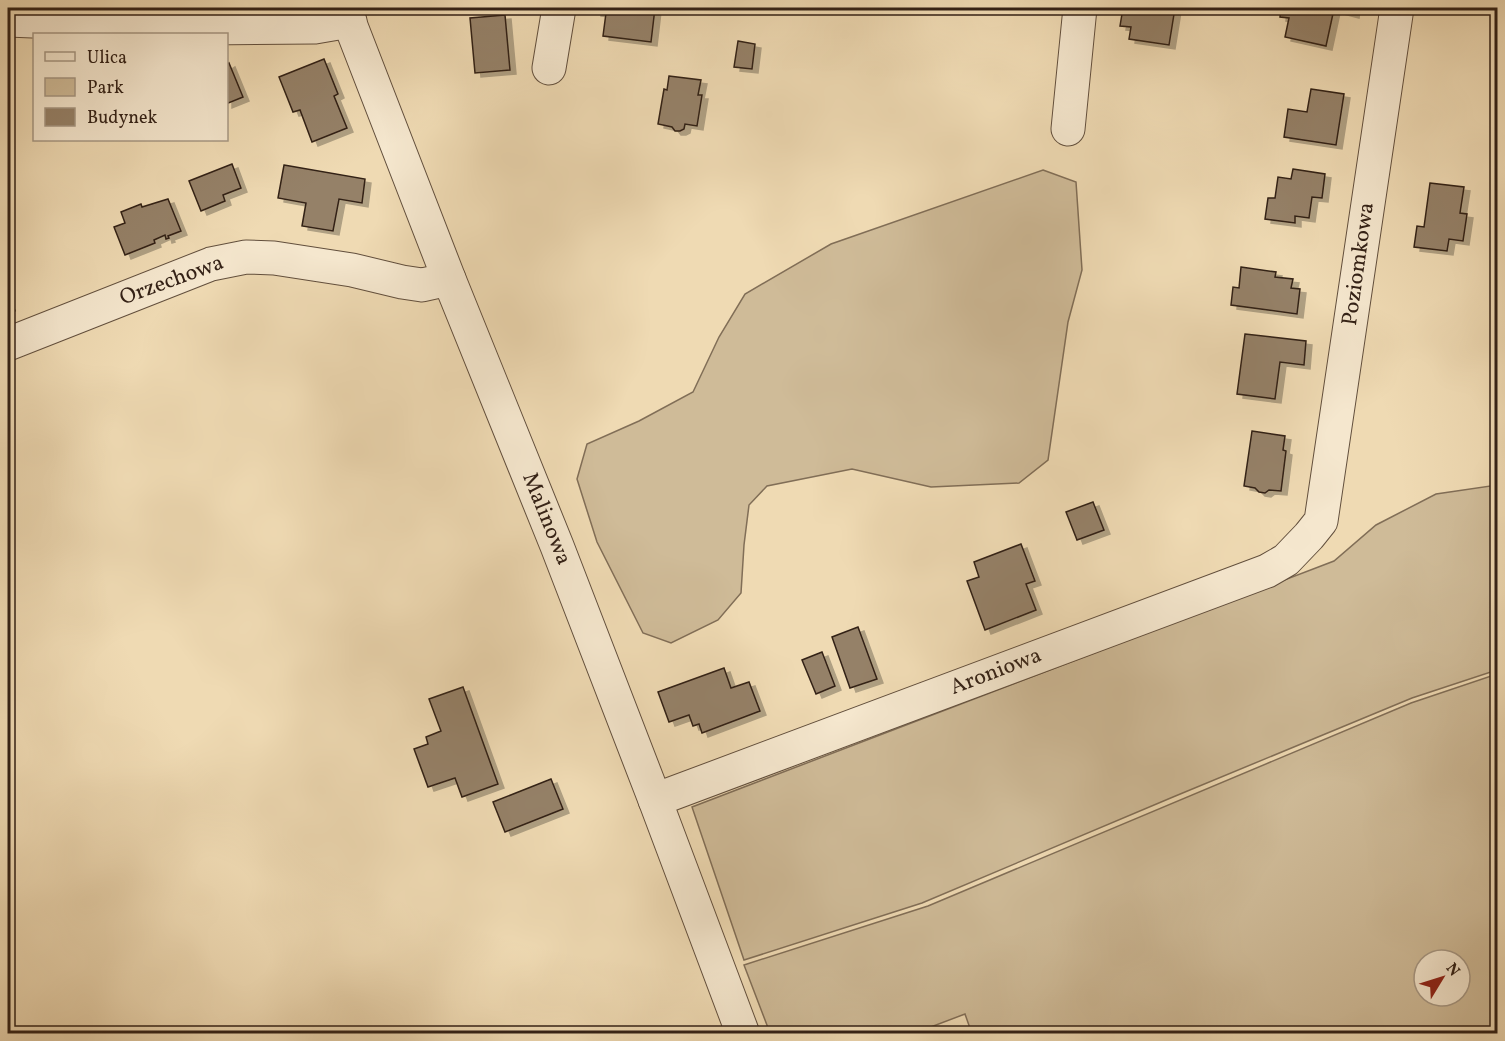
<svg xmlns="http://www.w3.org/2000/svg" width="1505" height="1041" font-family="Vollkorn,serif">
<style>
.green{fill:#cfbb98;stroke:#816e57;stroke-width:1.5;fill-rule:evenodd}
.building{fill:#958168;stroke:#332116;stroke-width:1.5;filter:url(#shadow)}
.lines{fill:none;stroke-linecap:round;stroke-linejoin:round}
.minor-casing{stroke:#624f3d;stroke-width:35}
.path{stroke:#332116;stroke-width:4;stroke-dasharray:4.5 3;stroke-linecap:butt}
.minor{stroke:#f5e7ce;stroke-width:33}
.labels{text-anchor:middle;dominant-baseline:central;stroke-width:5;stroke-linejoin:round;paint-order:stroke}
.street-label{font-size:22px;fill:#332116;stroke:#f5e7ce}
</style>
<defs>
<filter id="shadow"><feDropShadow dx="6" dy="4" stdDeviation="0" flood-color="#0004"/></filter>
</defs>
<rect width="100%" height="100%" fill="#efdab3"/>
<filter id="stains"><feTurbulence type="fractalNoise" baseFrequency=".00333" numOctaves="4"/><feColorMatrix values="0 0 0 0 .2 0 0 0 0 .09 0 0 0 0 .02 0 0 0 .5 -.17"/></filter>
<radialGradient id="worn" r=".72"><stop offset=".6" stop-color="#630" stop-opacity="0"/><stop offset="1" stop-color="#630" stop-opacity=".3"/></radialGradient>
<g class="green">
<polygon points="1043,170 1076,182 1082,270 1068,322 1048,460 1019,483 931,487 852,469 767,486 749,505 744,545 741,593 718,620 671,643 643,633 597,542 577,479 587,444 639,421 693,392 719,337 745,294 831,244"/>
<polygon points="1497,485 1497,670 1412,698 1173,797 922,903 744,960 692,807 1334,561 1376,525 1436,494"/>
<path d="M1497,674V1033L972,1034L965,1014L915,1033H770L744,965L928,906L1411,703ZM1424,960H1460V996H1424Z"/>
</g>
<g class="building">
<polygon points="595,8 655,8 651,42 603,36 606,13 595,12"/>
<polygon points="1123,8 1175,8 1169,45 1129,39 1131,27 1120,26"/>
<polygon points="1281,8 1354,8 1353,14 1334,9 1326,46 1285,37 1289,18 1280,17"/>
<polygon points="505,15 510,70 475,73 470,18"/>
<polygon points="738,41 755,44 752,69 734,67"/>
<polygon points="324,59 338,94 334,96 347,128 312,142 300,110 293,112 279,77"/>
<polygon points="229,63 243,97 226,104 226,65"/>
<polygon points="669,76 701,80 698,95 702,95 697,126 685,124 684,129 680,131 675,131 672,127 658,124 664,89 667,90"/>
<polygon points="1311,89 1344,94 1336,145 1284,137 1288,109 1307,112"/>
<polygon points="232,164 241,188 223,195 225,201 201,211 189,181"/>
<polygon points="284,165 365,179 362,203 339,199 333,231 302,226 306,203 278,198"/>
<polygon points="1293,169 1325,174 1322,198 1312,197 1309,218 1295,216 1295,223 1265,219 1268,198 1275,198 1278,177 1291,179"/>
<polygon points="1430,183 1464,187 1460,213 1467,214 1463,241 1449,239 1447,251 1414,247 1417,226 1424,227"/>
<polygon points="168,199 181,231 168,236 169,238 166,239 165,235 154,240 155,243 125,255 114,227 125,223 121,212 141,204 142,207"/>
<polygon points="1241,267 1276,272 1275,277 1293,279 1291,288 1300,289 1297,314 1231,305 1233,287 1239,288"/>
<polygon points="1245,334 1306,341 1304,365 1280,362 1275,399 1237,394"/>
<polygon points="1252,431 1285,436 1283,450 1286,451 1281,491 1269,490 1265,493 1259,492 1255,488 1244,486"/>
<polygon points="1093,502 1104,530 1077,540 1066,512"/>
<polygon points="1021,544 1035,581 1026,584 1036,610 985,630 967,581 979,577 974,562"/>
<polygon points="858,627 877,679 850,688 832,637"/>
<polygon points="822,652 835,686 816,694 802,660"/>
<polygon points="724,668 731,688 749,682 760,711 702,733 699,724 693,726 689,715 669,722 658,692"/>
<polygon points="463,687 498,784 462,797 455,778 428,787 414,749 428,744 426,737 441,731 429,699"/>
<polygon points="551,779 563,809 505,832 493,802"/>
</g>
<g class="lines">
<g class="minor-casing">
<g id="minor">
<polyline points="344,8 449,279 557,546 655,800 743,1034"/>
<polyline points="8,20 204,28 315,27 350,21"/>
<polyline points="549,68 559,8"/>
<polyline points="1068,129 1080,8"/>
<polyline points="8,344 211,264 246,257 274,258 352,270 402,282 422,285 449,279"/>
<polyline points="655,800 1267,571 1286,560 1309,536 1321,521 1397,8"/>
</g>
</g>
<polyline class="path" points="8,294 14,312"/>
<use href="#minor" class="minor"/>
</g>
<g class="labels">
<g class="street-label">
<text transform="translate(1359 264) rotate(-82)">Poziomkowa</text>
<text transform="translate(172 281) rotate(-20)">Orzechowa</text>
<text transform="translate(546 519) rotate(68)">Malinowa</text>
<text transform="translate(996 672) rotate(-21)">Aroniowa</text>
</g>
</g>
<rect width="1505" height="1041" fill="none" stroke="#efdab3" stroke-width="30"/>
<rect x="9" y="9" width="1487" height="1023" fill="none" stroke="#332116" stroke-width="3"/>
<rect x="15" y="15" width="1475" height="1011" fill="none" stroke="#332116" stroke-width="1.5"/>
<rect x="33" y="33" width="195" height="108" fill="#f5e7ce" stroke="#a79884" stroke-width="1.5"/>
<rect x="45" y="52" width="30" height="9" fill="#f5e7ce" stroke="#a79884" stroke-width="1.5"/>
<text x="87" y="63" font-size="18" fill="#332116">Ulica</text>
<rect x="45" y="78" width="30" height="18" fill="#cfbb98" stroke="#a79884" stroke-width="1.5"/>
<text x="87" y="93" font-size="18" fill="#332116">Park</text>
<rect x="45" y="108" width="30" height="18" fill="#958168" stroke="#a79884" stroke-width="1.5"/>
<text x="87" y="123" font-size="18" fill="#332116">Budynek</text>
<g transform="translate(1442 978) rotate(52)"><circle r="28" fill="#f5e7ce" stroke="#a79884" stroke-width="1.5"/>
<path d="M0-4.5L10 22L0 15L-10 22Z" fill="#8f2418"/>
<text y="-9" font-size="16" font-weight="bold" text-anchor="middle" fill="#332116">N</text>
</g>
<rect width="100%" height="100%" filter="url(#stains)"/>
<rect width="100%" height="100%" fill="url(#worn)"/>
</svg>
